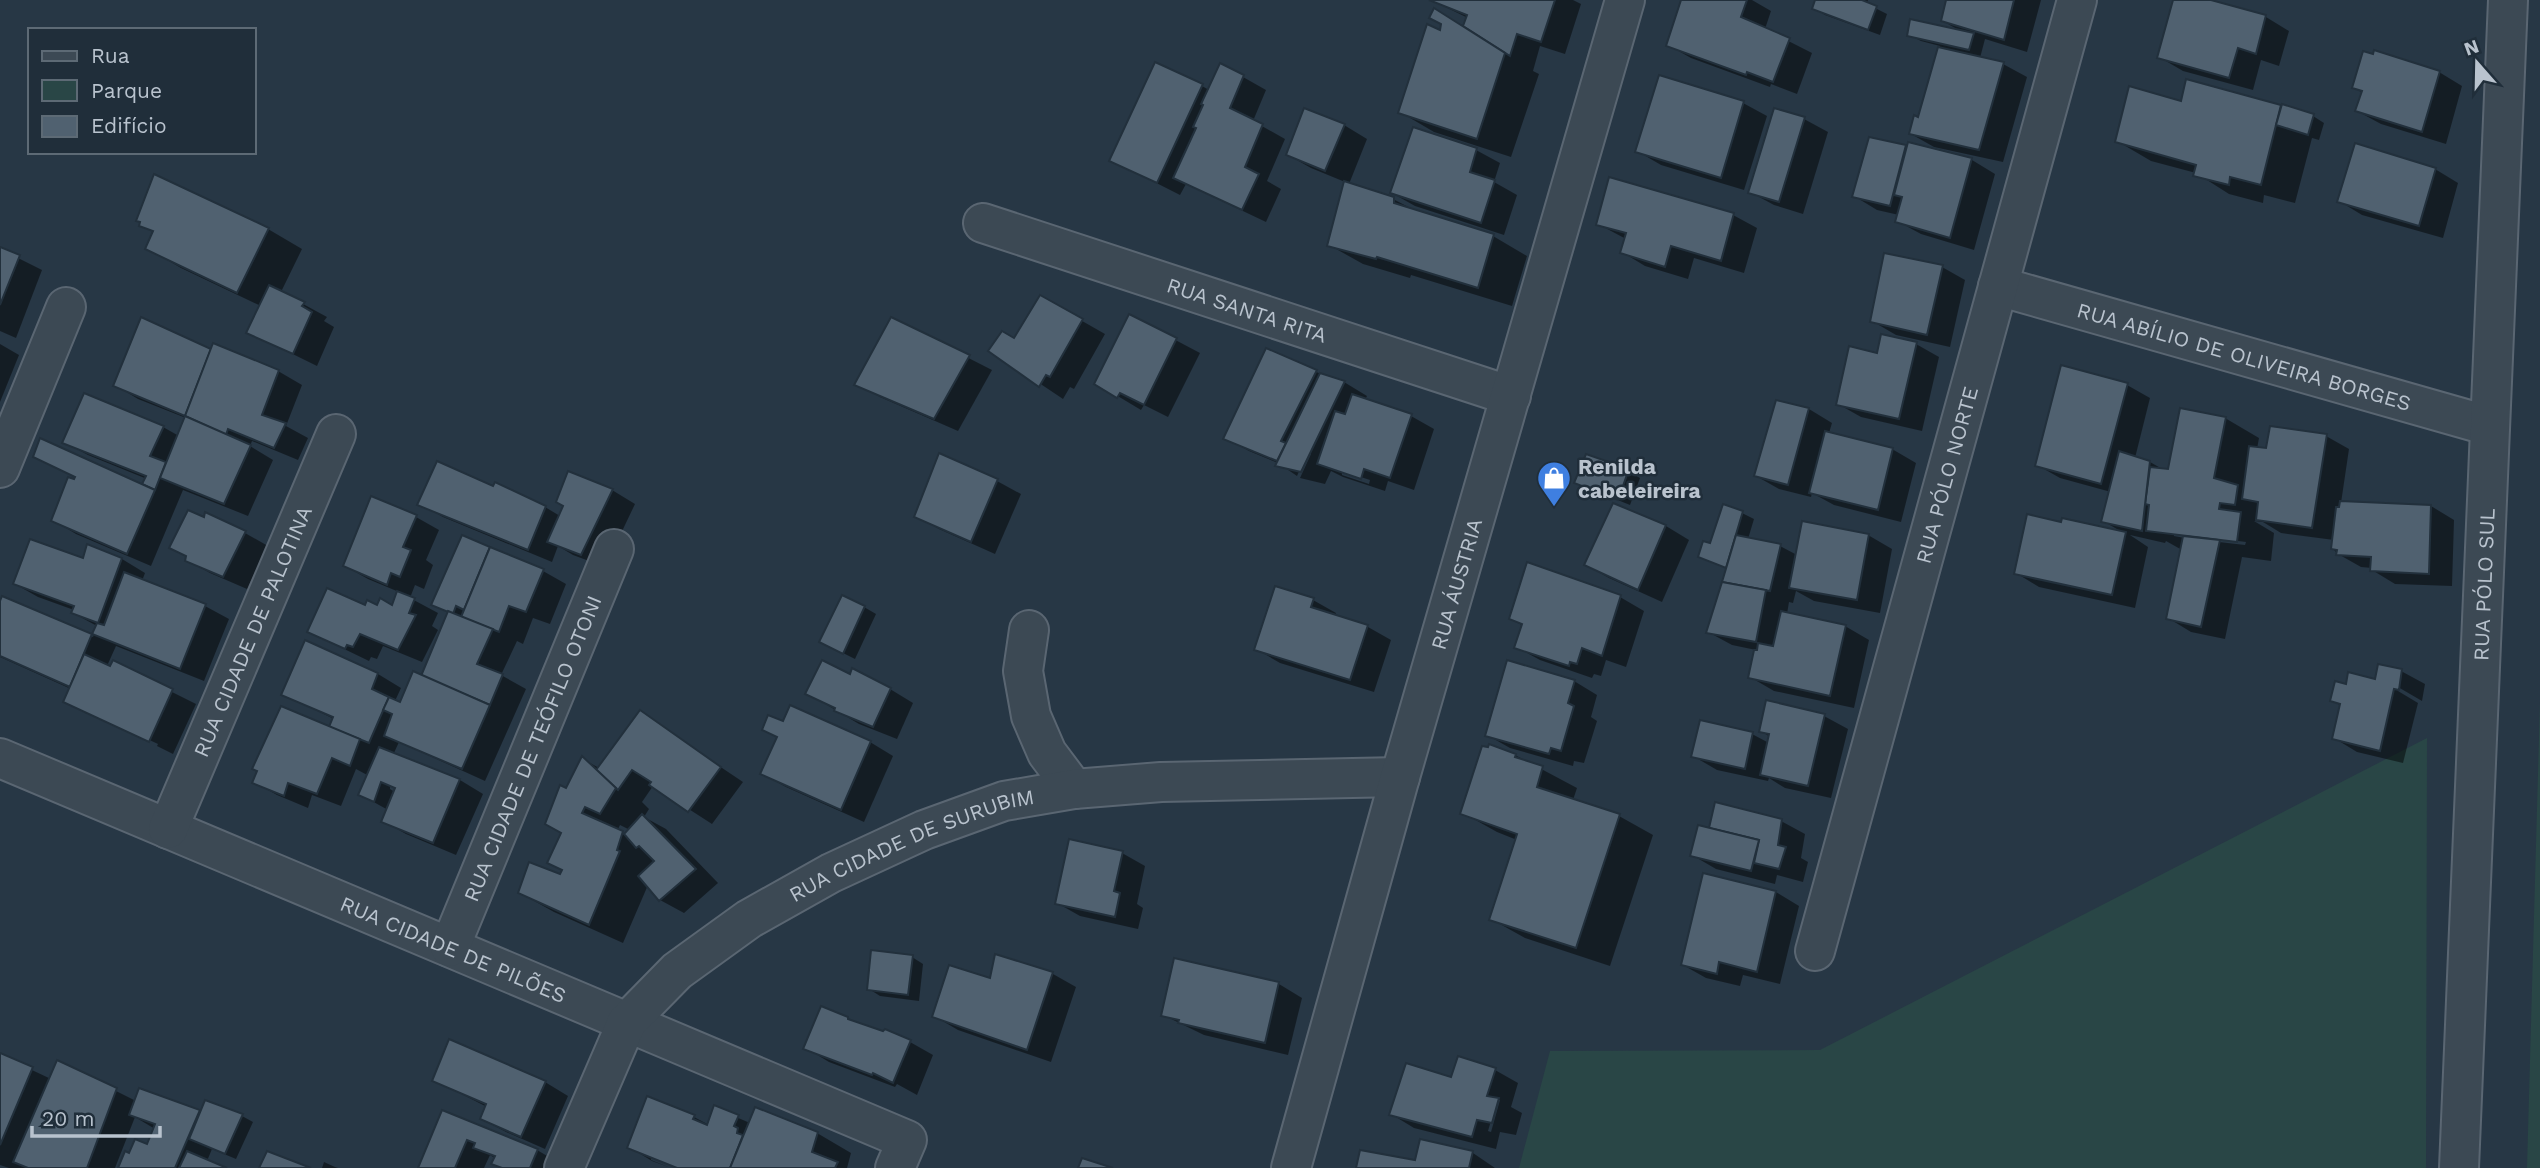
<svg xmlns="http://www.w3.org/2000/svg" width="2540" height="1168" font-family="'Work Sans',sans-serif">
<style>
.green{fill:#294646}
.shadow{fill:#0007;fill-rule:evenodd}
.building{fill:#506170;stroke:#22303c;stroke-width:2}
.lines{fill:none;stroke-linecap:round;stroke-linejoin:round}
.minor-casing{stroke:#5a6672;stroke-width:42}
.minor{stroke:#3c4954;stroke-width:38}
.labels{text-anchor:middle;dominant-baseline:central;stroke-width:5;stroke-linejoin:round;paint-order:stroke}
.street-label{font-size:21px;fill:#b9c3ce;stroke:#202e3a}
.poi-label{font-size:21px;font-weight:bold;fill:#b9c3ce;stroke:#202e3a;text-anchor:start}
</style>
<rect width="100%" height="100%" fill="#273745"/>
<g class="green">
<polygon points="2540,701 2540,1168 2527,1168"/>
<polygon points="2427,738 2426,1168 1519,1168 1550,1051 1820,1050"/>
</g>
<g class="shadow">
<polygon points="1431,0 1573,0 1581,4 1565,54 1540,46 1533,71 1539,74 1511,157 1434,132 1400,112 1441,32 1443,24 1435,10 1465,27 1468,18"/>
<polygon points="1683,0 1752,0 1771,11 1765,29 1812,53 1797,94 1771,84 1770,87 1691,58 1668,45"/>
<polygon points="1817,0 1868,0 1867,4 1887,14 1880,35 1825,15 1814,8"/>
<polygon points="1948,0 2041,0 2027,52 1985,39 1980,58 2003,64 2027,77 2003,162 1934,147 1911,134 1920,119 1940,46 1921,41 1909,35 1960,31 1943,21"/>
<polygon points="2174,0 2204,0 2266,17 2289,31 2279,66 2261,60 2253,90 2183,71 2159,57"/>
<polygon points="2439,72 2462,86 2446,144 2381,124 2357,111 2363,93 2354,88"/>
<polygon points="1243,77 1266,90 1253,121 1285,139 1267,181 1281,189 1266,222 1186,184 1180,195 1111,160 1202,86 1209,90"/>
<polygon points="2187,81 2313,116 2324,123 2319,140 2312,138 2295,203 2264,195 2263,203 2229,194 2196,173 2151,161 2117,141 2182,103"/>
<polygon points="1743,103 1767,116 1744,190 1661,165 1637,151"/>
<polygon points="1775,110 1804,119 1828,132 1803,214 1774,205 1750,192"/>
<polygon points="1344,125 1367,139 1349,184 1393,199 1416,211 1493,236 1527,256 1512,306 1411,275 1410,278 1363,264 1329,245 1345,182 1311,168 1288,155"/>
<polygon points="1909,144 1972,160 1995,174 1974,250 1921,234 1897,221 1899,215 1877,210 1854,196 1905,147 1908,149"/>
<polygon points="1476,150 1500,163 1494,182 1517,195 1504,235 1415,206 1392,193"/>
<polygon points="2435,169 2458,183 2443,238 2362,215 2339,201"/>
<polygon points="155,177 268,229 302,249 281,292 327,317 324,321 334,327 317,366 248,332 261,306 181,268 147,248 154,232 141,225"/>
<polygon points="1733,215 1757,228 1744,273 1694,258 1688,279 1645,266 1622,252 1626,239 1598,224"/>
<polygon points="0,249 42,270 16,338 0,331"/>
<polygon points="1942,267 1965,280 1950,347 1896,335 1872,321"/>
<polygon points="1040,297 1105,334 1074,389 1070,387 1063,399 990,350 1014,340"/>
<polygon points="1130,316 1200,353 1168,417 1144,405 1141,410 1096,383"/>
<polygon points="892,319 992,370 958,431 880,397 857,384"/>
<polygon points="0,344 19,355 0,402"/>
<polygon points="1916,344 1939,357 1922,431 1861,417 1838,404 1878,355"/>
<polygon points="212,352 278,371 302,385 286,426 308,438 298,460 252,441 250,446 273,460 248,516 183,490 151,566 76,534 53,520 77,478 35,456 143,486 147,479 88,455 64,442 163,427 179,436 186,418 138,399 115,385"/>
<path d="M1316,372L1344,382L1367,396L1365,400L1411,416L1434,429L1414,490L1388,481L1385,491L1343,477L1331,471L1325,484L1300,478L1311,454H1307L1297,476L1278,463L1249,451L1226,438ZM1342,471L1370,480L1369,484L1342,475Z"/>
<path d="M2127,385L2150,398L2135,458L2150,462L2164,470L2169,471L2225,418L2259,438L2257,449L2268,450L2326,436L2349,449L2341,503L2431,506L2454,520L2452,586L2395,584L2372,570V568L2361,567L2338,554L2333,549L2334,540L2281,533L2263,522L2254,521L2274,533L2271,561L2242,557L2225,639L2191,632L2168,618L2182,550L2166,541L2165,543L2130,535L2148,547L2135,608L2039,587L2016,573L2063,524L2122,532L2103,521L2111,492L2060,478L2037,465ZM2174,533L2185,534V538L2174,536ZM2215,538L2246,542L2245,545L2219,542Z"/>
<polygon points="1777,402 1809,409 1832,423 1829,433 1892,449 1916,463 1901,522 1834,505 1812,493 1811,497 1779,489 1756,476"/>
<polygon points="940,456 997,481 1021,494 995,554 939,529 916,516"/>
<polygon points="1587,456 1628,471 1640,478 1630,505 1576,483"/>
<polygon points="494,488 545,507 560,516 612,490 635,504 605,567 573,555 558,546 552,562 443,517 420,504"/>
<polygon points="1614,505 1666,526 1689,540 1662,602 1609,578 1586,565"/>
<polygon points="1742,513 1754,519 1748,539 1780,546 1797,555 1868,535 1892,549 1880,613 1814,601 1796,591 1793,603 1789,602 1787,614 1845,626 1869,640 1854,708 1774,691 1750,677 1756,650 1732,645 1708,632 1727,569 1700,556"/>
<polygon points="416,517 439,530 426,560 433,565 424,589 415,585 410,598 438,613 432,626 438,630 422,662 383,646 377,659 371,657 369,661 309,632 366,608 393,607 399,592 368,579 345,566"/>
<polygon points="245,533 268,546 247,589 210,573 187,560"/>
<polygon points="88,546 122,559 145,573 142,581 205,606 229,619 204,681 116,646 107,666 111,668 114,663 196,704 173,754 157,746 158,744 87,711 87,714 66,701 71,689 0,657 0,606 3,598 93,637 97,626 73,613 74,610 38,597 15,584 84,560"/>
<path d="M543,571L566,584L550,624L533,618L523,644L517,641L501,675L526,689L485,781L399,742L393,755L460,780L483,794L456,855L406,834L383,821L388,810L361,795L369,776L356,769L341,806L312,795L308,808L277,795L254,782L330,729L334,719L283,694L305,642L378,674L401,688L395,701L401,704L422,678L449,613L433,604ZM390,785L403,793L401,796L390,789Z"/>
<polygon points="1620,597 1644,611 1626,667 1606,660 1601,676 1594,674 1592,678 1540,660 1516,647 1523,626 1511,618"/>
<polygon points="1313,600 1336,613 1335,617 1368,627 1391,640 1374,692 1280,663 1256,649"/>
<polygon points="864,607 876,614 855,659 833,648"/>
<polygon points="2401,671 2425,684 2422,701 2398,687 2398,691 2418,703 2403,763 2357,752 2334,738 2341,706 2332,700 2347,686 2376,681"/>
<polygon points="851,676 890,689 913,703 897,739 859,724 807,693"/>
<polygon points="1574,681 1597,695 1591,717 1597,721 1584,763 1574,761 1573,766 1510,748 1487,735"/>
<path d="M640,713L743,782L712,824L653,786L642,802L649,809L644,817L666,829L718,883L684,913L660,900L648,885L623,943L554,912L520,893L561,877L563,871L549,863L563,833L567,790L583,759L599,768ZM620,825L630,830L625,835L617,831Z"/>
<polygon points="1824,716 1848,729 1831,798 1785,788 1769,778 1768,781 1717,770 1693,756 1752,734 1769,743 1770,737 1761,731"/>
<polygon points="784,724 870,742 893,756 864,822 786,787 762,774"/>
<polygon points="1515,755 1577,788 1573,800 1619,816 1653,835 1610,966 1525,938 1491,919 1517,840 1497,832 1463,813"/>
<polygon points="1781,821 1805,834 1801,858 1808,862 1803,882 1777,875 1775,884 1716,869 1692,855 1710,830"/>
<polygon points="1122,853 1145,866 1137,904 1143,908 1138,929 1080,916 1057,903"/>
<polygon points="1704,875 1776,892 1799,906 1780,984 1743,975 1740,986 1706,978 1683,965"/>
<polygon points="912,957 923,964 919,1001 880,996 869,989"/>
<polygon points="997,957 1053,974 1076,987 1051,1062 958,1030 934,1016 991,980"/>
<polygon points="1176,960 1279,984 1302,998 1288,1055 1204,1035 1163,1015"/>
<polygon points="848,1018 857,1024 910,1042 933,1055 917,1095 897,1084 895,1087 829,1062 806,1048"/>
<polygon points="0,1055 51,1079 58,1062 136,1101 140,1091 201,1113 242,1116 253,1122 236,1159 212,1149 207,1161 222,1168 120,1168 130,1155 148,1146 155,1129 135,1117 115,1168 9,1168 0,1165"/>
<path d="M1495,1070L1518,1083L1511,1107L1522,1113L1516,1135L1500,1132L1496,1149L1414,1128L1391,1114L1452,1080ZM1497,1100H1500L1491,1132L1488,1131Z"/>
<polygon points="434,1080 545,1082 568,1096 545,1149 506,1132 482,1119 487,1107"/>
<polygon points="648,1099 694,1117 709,1125 715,1108 750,1123 817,1133 851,1153 847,1168 682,1168 651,1156 651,1160 671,1168 652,1161 629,1147"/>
<polygon points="443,1112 537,1150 561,1164 559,1168 501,1168 493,1163 496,1159 490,1155 484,1168 420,1168"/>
<polygon points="1473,1153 1495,1168 1358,1168 1416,1162"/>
<polygon points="324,1162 335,1167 338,1168 322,1168"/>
</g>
<g class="building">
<polygon points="1429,0 1555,0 1541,42 1517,34 1510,56 1463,26 1467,15"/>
<polygon points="1681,0 1747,0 1741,17 1790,38 1773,82 1747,72 1746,75 1666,46"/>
<polygon points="1815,0 1862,0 1877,6 1868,30 1812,9"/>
<polygon points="1946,0 2014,0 2004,40 1941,21"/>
<polygon points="2173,0 2211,0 2266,15 2256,54 2238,48 2229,78 2157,58"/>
<polygon points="1434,8 1505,53 1477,139 1398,113 1427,24 1440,30 1441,24 1429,18"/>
<polygon points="1910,19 1974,33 1969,50 1907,36"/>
<polygon points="1938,47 2004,62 1979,150 1909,134 1914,115 1918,117"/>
<polygon points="2374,50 2440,71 2422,132 2355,111 2362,91 2352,88 2363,51 2373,54"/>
<polygon points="1155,62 1203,84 1157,183 1109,161"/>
<polygon points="1220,63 1244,75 1230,108 1263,124 1245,167 1259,174 1242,210 1173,178 1196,128 1193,127 1203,105 1201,104"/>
<polygon points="1659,75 1744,101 1721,178 1635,152"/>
<polygon points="2186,79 2281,105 2261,185 2230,177 2229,185 2193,176 2196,165 2115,142 2129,86 2181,101"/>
<polygon points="2282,104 2314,114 2308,135 2276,125"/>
<polygon points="1304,108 1345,124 1325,171 1286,155"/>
<polygon points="1774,108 1805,117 1779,202 1748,193"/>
<polygon points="1413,127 1477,148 1470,172 1495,180 1481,223 1390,193"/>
<polygon points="1869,137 1906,145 1890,206 1852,197"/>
<polygon points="1908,142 1972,158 1950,238 1895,222 1902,197 1894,195"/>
<polygon points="2355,143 2436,168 2419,226 2337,202"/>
<polygon points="154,174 269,228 237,293 145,249 153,231 139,226 140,222 136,221"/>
<polygon points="1609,177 1734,213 1721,261 1671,246 1665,267 1620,253 1626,233 1596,225"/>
<polygon points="1344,181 1394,197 1394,203 1494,234 1478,288 1377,257 1376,259 1327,246"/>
<polygon points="0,247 20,255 0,305"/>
<polygon points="1884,253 1943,265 1927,335 1870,322"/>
<polygon points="269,285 305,302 302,306 312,312 293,354 246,333"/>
<polygon points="1040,295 1083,319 1050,377 1046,375 1039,387 988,351 1002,331 1014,338"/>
<polygon points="1129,314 1177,338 1144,405 1120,393 1117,398 1094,384"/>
<polygon points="141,317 211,349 185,416 113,386"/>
<polygon points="891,317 970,355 934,419 854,385"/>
<polygon points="1881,334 1917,342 1899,419 1836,405 1849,346 1877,353"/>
<polygon points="213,343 279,370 262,415 286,423 274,448 228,429 226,435 185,416"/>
<polygon points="1266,348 1317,370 1281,441 1286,443 1277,461 1223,439"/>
<polygon points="2061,365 2128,383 2101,484 2035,466"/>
<polygon points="1320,373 1345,381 1301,472 1275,466"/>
<polygon points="84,393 164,426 150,456 166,462 155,490 142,484 146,476 62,443"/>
<polygon points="1352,394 1412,414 1390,478 1364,469 1361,479 1317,464 1335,411 1345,414"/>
<polygon points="1776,400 1809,408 1788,485 1754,476"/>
<polygon points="2180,408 2226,417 2214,478 2238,485 2235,505 2220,503 2219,509 2241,512 2237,542 2146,531 2149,505 2145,504 2150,467 2168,469"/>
<polygon points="185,416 251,445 224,504 160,478"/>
<polygon points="2270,426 2327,434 2312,528 2256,520 2258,502 2242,499 2249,446 2266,448"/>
<polygon points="1825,431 1893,448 1878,510 1809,493"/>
<polygon points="40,438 155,490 127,554 51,521 68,477 74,479 75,477 33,457"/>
<polygon points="2119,451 2150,461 2142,531 2101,522"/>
<polygon points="939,453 998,479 971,542 914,517"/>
<polygon points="1586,454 1629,469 1618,500 1574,483"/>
<polygon points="437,461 493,486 495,482 546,506 528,550 417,505"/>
<polygon points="568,471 613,489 581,555 547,542 563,506 556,502"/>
<polygon points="371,496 417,515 403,547 411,550 400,577 391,573 387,585 343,566"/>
<polygon points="2340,501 2431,505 2429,574 2370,571 2371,557 2336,555 2337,550 2331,549 2336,507 2339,507"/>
<polygon points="1613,503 1666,525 1638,590 1584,565"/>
<polygon points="1723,504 1743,511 1726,568 1698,557 1703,541 1710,543"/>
<polygon points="188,510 204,517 205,512 246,531 223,577 185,561 186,556 169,548"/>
<polygon points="2027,514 2061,522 2062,518 2126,532 2112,595 2014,574"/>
<polygon points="1802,521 1869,534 1857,600 1789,588"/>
<polygon points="462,535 490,547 464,610 456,606 453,614 431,605"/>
<polygon points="1736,535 1781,544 1770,591 1722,582"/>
<polygon points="2183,536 2220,540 2201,627 2166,619"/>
<polygon points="30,539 83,558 87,544 122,558 98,623 71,613 74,606 13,584"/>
<polygon points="490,547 544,569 526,612 509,606 499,632 461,617"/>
<polygon points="1527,562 1621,595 1602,656 1582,648 1577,664 1570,662 1569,666 1514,648 1522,624 1509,619"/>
<polygon points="124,572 206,604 180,669 92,634 97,623 104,625"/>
<polygon points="1722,582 1766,590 1756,642 1706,633"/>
<polygon points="1275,586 1314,598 1311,607 1368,625 1350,680 1254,650"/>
<polygon points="327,588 365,605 367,600 377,605 380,598 392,605 397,591 415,598 409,613 416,615 398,650 360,634 353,647 347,645 345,649 307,632"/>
<polygon points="842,595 865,606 843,654 819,642"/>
<polygon points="2,596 92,634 70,687 0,656 0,601"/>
<polygon points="448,611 493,629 477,664 503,674 490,705 421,676"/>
<polygon points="1781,611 1846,625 1830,696 1748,678 1754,650 1757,650 1758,643 1773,646"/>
<polygon points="305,640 378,673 372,689 389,697 369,743 329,727 333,717 281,695"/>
<polygon points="84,654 110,666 113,660 173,689 149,742 63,702"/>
<polygon points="822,660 850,674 852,668 891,688 873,727 834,711 835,708 805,694"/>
<polygon points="1507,660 1575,680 1568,703 1574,706 1561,751 1551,748 1549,754 1485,736"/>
<polygon points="2378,664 2402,669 2399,690 2394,689 2380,751 2332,739 2340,704 2330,701 2335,681 2346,684 2348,672 2375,679"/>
<polygon points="413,671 490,705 462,769 384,736 392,714 383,710 389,697 400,702"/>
<polygon points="1766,700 1825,714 1808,786 1760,775 1769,734 1759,732"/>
<polygon points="790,705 871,741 841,810 760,774 777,737 762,730 768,715 783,721"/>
<polygon points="281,706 360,739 350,766 332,758 317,794 288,783 284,796 252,783 257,771 252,769"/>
<polygon points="640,710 721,767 688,812 649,785 651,782 632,770 618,790 596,770"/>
<polygon points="1700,720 1753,732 1745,769 1691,757"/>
<polygon points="1489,744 1516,754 1515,757 1543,766 1537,787 1620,814 1576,948 1489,920 1517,834 1460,814 1482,746 1488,747"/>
<polygon points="379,747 460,779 433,843 381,822 395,788 381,782 374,802 358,795"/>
<polygon points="582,756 616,788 600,814 585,807 582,813 623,831 617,850 620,851 589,925 518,893 529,862 560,874 562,870 547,863 561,833 545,824 560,785 566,788"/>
<polygon points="1715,802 1782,819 1778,845 1786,847 1779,869 1754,863 1759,840 1709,828"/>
<polygon points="642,814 696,869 659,901 638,876 654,861 639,846 636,848 624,834"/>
<polygon points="1698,825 1759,840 1751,871 1690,856"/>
<polygon points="1069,839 1123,851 1114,891 1120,893 1115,917 1055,904"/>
<polygon points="1703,873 1776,891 1757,972 1719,962 1717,974 1681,965"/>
<polygon points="871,950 913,955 908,995 867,990"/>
<polygon points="995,954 1053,972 1027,1050 932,1017 949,965 990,978"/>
<polygon points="1174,958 1279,982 1265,1043 1178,1023 1179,1020 1161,1016"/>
<polygon points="821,1006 848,1017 848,1019 883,1031 885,1029 911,1040 893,1083 873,1073 872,1075 803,1049"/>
<polygon points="449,1039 546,1081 521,1137 480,1119 486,1104 432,1081"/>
<polygon points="0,1053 33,1067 0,1145"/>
<polygon points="1458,1056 1496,1068 1487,1096 1499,1098 1492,1123 1477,1120 1472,1137 1389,1115 1406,1063 1451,1077"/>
<polygon points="57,1060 117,1088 87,1168 28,1168 13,1162"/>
<polygon points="139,1088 200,1110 175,1168 118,1168 125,1151 129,1153 135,1139 147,1144 155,1124 129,1115"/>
<polygon points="647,1096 695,1115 693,1119 707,1125 714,1105 739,1115 734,1126 738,1128 737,1133 743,1135 730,1168 677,1168 627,1148"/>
<polygon points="205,1100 243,1114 225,1154 189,1139"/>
<polygon points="755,1107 818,1132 812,1152 838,1162 835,1168 730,1168"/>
<polygon points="442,1110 538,1149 530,1168 502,1168 491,1164 495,1156 473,1148 475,1143 467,1140 455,1168 418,1168"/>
<polygon points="1420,1139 1473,1151 1469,1168 1356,1168 1360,1150 1415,1160"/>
<polygon points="187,1151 227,1168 179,1168"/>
<polygon points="267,1151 311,1168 259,1168"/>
<polygon points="1082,1158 1113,1168 1078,1168"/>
</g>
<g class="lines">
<g class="minor-casing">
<g id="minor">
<path id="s1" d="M983,223L1511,396"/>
<path id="s2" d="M1998,286L2490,426"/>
<polyline points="0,468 66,307"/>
<polyline points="1029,630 1023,671 1031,716 1047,753 1074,789"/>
<path id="s3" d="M0,758L907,1140L895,1168"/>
<path id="s4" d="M168,829L336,434"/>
<path id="s5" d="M450,947L614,549"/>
<path id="s6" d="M1815,951L2077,0"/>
<path id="s7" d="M564,1168L627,1022L677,971L749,919L831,873L924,830L1004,801L1074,789L1161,782L1400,777"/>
<path id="s8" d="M1291,1168L1400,777L1625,0"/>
<path id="s9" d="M2459,1168L2508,0"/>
</g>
</g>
<use href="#minor" class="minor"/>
</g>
<defs>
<g id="shop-pin" transform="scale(1.75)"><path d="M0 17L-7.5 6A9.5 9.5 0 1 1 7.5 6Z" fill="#3f7fe0" stroke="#202e3a"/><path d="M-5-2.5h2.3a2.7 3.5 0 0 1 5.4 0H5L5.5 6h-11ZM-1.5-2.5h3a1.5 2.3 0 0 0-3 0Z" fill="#fff"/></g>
</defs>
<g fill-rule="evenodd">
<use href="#shop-pin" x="1554" y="478"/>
</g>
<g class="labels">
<g class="street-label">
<text stroke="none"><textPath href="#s1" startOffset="278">RUA SANTA RITA</textPath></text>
<text stroke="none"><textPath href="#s2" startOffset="256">RUA ABÍLIO DE OLIVEIRA BORGES</textPath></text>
<text stroke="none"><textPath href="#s6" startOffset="494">RUA PÓLO NORTE</textPath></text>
<text stroke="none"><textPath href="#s8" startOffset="607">RUA ÁUSTRIA</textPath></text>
<text stroke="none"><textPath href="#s9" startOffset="584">RUA PÓLO SUL</textPath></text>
<text stroke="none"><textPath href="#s4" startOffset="215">RUA CIDADE DE PALOTINA</textPath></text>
<text stroke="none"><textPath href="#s5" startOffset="215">RUA CIDADE DE TEÓFILO OTONI</textPath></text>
<text stroke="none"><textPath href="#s7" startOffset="499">RUA CIDADE DE SURUBIM</textPath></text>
<text stroke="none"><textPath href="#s3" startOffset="492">RUA CIDADE DE PILÕES</textPath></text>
</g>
<g class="poi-label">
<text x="1578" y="466">Renilda<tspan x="1578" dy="24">cabeleireira</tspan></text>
</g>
</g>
<rect x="28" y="28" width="228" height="126" fill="#202e3a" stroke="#5d6a75" stroke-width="2"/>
<rect x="42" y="51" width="35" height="10" fill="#3c4954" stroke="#5d6a75" stroke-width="2"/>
<text x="91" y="63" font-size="21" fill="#b9c3ce">Rua</text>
<rect x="42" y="80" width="35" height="21" fill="#294646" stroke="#5d6a75" stroke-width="2"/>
<text x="91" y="98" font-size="21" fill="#b9c3ce">Parque</text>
<rect x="42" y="116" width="35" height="21" fill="#506170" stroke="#5d6a75" stroke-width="2"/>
<text x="91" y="133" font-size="21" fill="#b9c3ce">Edifício</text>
<g transform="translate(2477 63) rotate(340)" stroke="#202e3a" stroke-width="5" paint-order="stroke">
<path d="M0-5L12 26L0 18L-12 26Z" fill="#b9c3ce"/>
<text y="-10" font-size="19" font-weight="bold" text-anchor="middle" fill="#b9c3ce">N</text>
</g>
<path d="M32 1126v10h128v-10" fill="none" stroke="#b9c3ce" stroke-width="3.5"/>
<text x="42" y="1126" font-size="21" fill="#b9c3ce" stroke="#202e3a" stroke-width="5" paint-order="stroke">20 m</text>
</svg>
